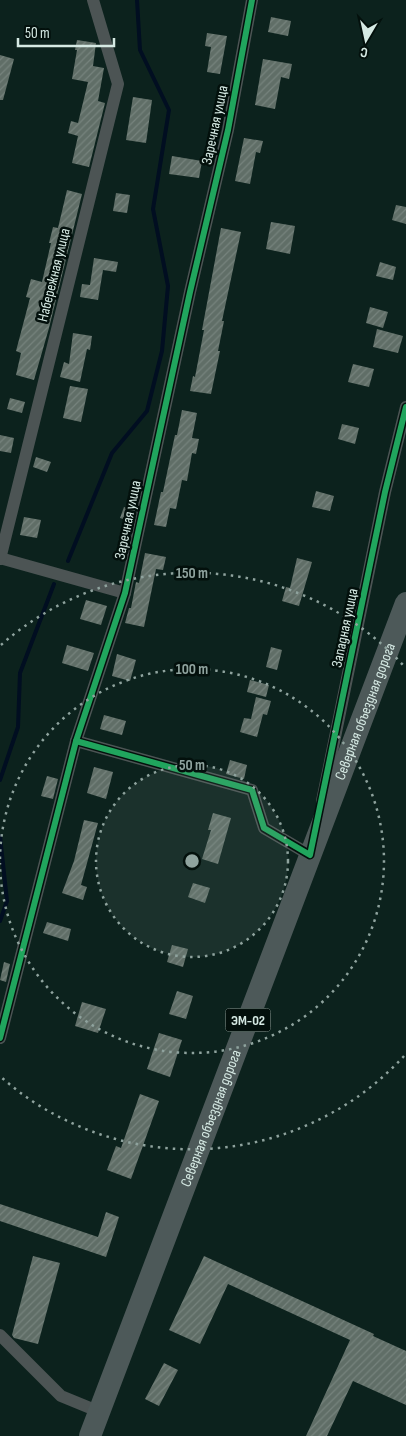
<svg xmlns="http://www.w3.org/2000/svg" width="406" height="1436" font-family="'Sofia Sans Condensed',sans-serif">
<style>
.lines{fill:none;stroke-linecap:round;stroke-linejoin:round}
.stream{stroke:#010e21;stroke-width:4}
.building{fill:url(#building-hatch)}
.street{stroke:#4c5454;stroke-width:12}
.highway{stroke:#4d5959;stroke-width:22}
.cycleway-casing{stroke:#03100c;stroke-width:9}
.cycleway{stroke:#20a55d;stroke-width:6}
.ring{fill:none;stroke:#8fa39e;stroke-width:2.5;stroke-dasharray:2.5 5}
.labels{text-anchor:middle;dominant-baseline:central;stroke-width:5;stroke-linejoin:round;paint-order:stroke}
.shield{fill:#03100c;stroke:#96a8a2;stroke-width:1}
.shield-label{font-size:14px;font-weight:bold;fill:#d5e9e3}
.street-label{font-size:15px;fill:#d5e9e3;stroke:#03100c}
.centre{fill:#8fa39e;stroke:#03100c;stroke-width:2.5}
.ring-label{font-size:15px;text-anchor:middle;font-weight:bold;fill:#8fa39e;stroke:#03100c;stroke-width:5;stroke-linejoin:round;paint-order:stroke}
</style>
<defs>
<pattern id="building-hatch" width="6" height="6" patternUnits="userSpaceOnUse" patternTransform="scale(1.25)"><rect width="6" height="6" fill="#606e67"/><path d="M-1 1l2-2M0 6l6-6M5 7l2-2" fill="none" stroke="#76837d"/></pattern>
</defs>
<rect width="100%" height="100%" fill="#0c221d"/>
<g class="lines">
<g class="stream">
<polyline points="68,561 112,453 147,411 162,351 168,286 153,209 169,110 140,50 137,0"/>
<polyline points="0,780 18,727 20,673 54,584"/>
<polyline points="0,836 7,901 0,921"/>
</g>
</g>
<g class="building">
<polygon points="271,17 291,21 288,36 268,32"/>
<polygon points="207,33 227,36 220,74 207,72 211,47 205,46"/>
<polygon points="77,40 96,43 93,66 104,68 98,101 105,103 89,167 72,163 78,136 68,133 71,121 78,123 88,82 72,79 77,50 75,50"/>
<polygon points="0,55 14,59 3,100 0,100"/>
<polygon points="263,59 292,64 289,79 281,77 275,109 255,105"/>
<polygon points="133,97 152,100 146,143 126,140"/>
<polygon points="244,138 263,141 260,153 256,152 250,184 235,181"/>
<polygon points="172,156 202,161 199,178 169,174"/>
<polygon points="67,190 82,194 49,328 34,380 16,375 21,353 16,351 30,298 26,297 31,279 42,282 51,243 49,243 53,227 58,228"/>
<polygon points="116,193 130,195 127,213 113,211"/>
<polygon points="396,205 406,207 406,224 392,220"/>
<polygon points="271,222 295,226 290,254 266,249"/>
<polygon points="221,228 241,232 222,321 224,321 218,351 220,351 211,394 190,391 193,376 195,377 204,330 202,330"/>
<polygon points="94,258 118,262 116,272 103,270 98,300 80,297 82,284 90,285"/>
<polygon points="380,262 396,267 393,280 376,276"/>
<polygon points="370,307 388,312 383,328 366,323"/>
<polygon points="377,329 403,336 398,353 373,347"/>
<polygon points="73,333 92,336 90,350 87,349 80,382 60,377 64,362 69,364"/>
<polygon points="353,364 374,369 369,387 348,382"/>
<polygon points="70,386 88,389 81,422 63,418"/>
<polygon points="10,398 25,402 22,413 7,409"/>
<polygon points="182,410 197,413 192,438 199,439 196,454 192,453 187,481 182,480 176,509 170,508 166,527 154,525 161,492 163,492 175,435 177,435"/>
<polygon points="342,424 359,428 355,444 338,439"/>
<polygon points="0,435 14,438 11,453 0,451"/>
<polygon points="36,457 51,462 47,472 33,467"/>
<polygon points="316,491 334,496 330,511 312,507"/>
<polygon points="124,507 135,510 132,522 120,518"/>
<polygon points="24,517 41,520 37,538 20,535"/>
<polygon points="145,553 166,557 163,570 156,569 144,627 125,623 129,608 131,608 136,582 139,583"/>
<polygon points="297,558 312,562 299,606 282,601 286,587 290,588"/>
<polygon points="86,600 107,606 101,625 80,619"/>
<polygon points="67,645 94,653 88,671 62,663"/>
<polygon points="271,647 282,650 277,670 266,667"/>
<polygon points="117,654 136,660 130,681 112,676"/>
<polygon points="250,680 269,685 266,697 247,692"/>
<polygon points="256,697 271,701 267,715 263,714 257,737 240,732 244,718 251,719"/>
<polygon points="104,715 126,721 122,735 100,729"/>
<polygon points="230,760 247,765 244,779 226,774"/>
<polygon points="94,767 113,772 106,799 87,793"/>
<polygon points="47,776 58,779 53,799 41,796"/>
<polygon points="213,813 231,818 218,864 202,859 211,830 208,830"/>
<polygon points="84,820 98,823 81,885 87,887 83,900 62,893 74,861"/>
<polygon points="193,883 210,888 205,903 188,897"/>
<polygon points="47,922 71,929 68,941 43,933"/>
<polygon points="172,945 188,949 183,967 167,962"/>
<polygon points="4,962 10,964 6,982 0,980"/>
<polygon points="177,991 193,996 186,1019 169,1014"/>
<polygon points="82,1002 106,1009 98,1033 75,1026"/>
<polygon points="159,1033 182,1040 170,1077 147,1069"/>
<polygon points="140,1094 159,1101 131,1179 107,1170 116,1146 121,1148"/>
<polygon points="0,1204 98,1237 106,1212 119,1217 106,1257 0,1221"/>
<polygon points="33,1256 60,1263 38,1344 14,1338 12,1335"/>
<polygon points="204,1256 374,1334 373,1336 406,1351 406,1405 353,1381 327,1436 306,1436 350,1340 228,1284 200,1344 169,1330"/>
<polygon points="164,1363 178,1370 159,1406 145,1399"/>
</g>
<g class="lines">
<g class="street">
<polyline points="0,558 125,593"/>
<polyline points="0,559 118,84 93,0"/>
<polyline points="76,741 252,790 264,828 310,855 311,850"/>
<polyline points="322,801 385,492 406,407"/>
<polyline points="0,1038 76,741 125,593 190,292 228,130 252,0"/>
<polyline points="0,1335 61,1396 100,1412"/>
</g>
<path class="highway" id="s1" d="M90,1436L406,603"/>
<g class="cycleway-casing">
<g id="cycleway">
<polyline points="76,741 252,790 264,828 310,855 385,492 406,407"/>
<polyline points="0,1038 76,741 125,593 190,292 228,130 252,0"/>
</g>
</g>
<use href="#cycleway" class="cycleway"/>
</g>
<circle cx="192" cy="861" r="96" fill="#8fa39e" fill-opacity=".12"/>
<g class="ring">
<circle cx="192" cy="861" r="96"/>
<path d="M0 859A192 192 0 1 1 0 863"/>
<path d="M404 1056A288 288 0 0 1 1 1077M1 645A288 288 0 0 1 404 666"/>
</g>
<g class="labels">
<rect class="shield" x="225.5" y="1008.5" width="45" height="23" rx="4"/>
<g class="shield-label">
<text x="248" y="1020">ЭМ-02</text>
</g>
<g class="street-label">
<text transform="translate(215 125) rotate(-78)">Заречная улица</text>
<text transform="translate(54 275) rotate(-76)">Набережная улица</text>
<text transform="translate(128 520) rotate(-78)">Заречная улица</text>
<text transform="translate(345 628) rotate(-78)">Западная улица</text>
<text stroke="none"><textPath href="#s1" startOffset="775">Северная объездная дорога</textPath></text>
<text stroke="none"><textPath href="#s1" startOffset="340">Северная объездная дорога</textPath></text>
</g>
</g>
<circle cx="192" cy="861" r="8" class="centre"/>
<g class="ring-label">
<text x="192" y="578">150 m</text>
<text x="192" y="674">100 m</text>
<text x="192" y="770">50 m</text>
</g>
<g transform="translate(366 40) rotate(189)" stroke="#03100c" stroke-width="4" paint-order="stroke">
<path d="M0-4L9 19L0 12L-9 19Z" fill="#d5e9e3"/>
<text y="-8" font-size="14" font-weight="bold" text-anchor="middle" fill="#d5e9e3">С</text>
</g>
<path d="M18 38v8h96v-8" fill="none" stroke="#d5e9e3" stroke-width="2.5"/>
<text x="25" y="38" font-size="15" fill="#d5e9e3" stroke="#03100c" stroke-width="4" paint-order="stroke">50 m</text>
</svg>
